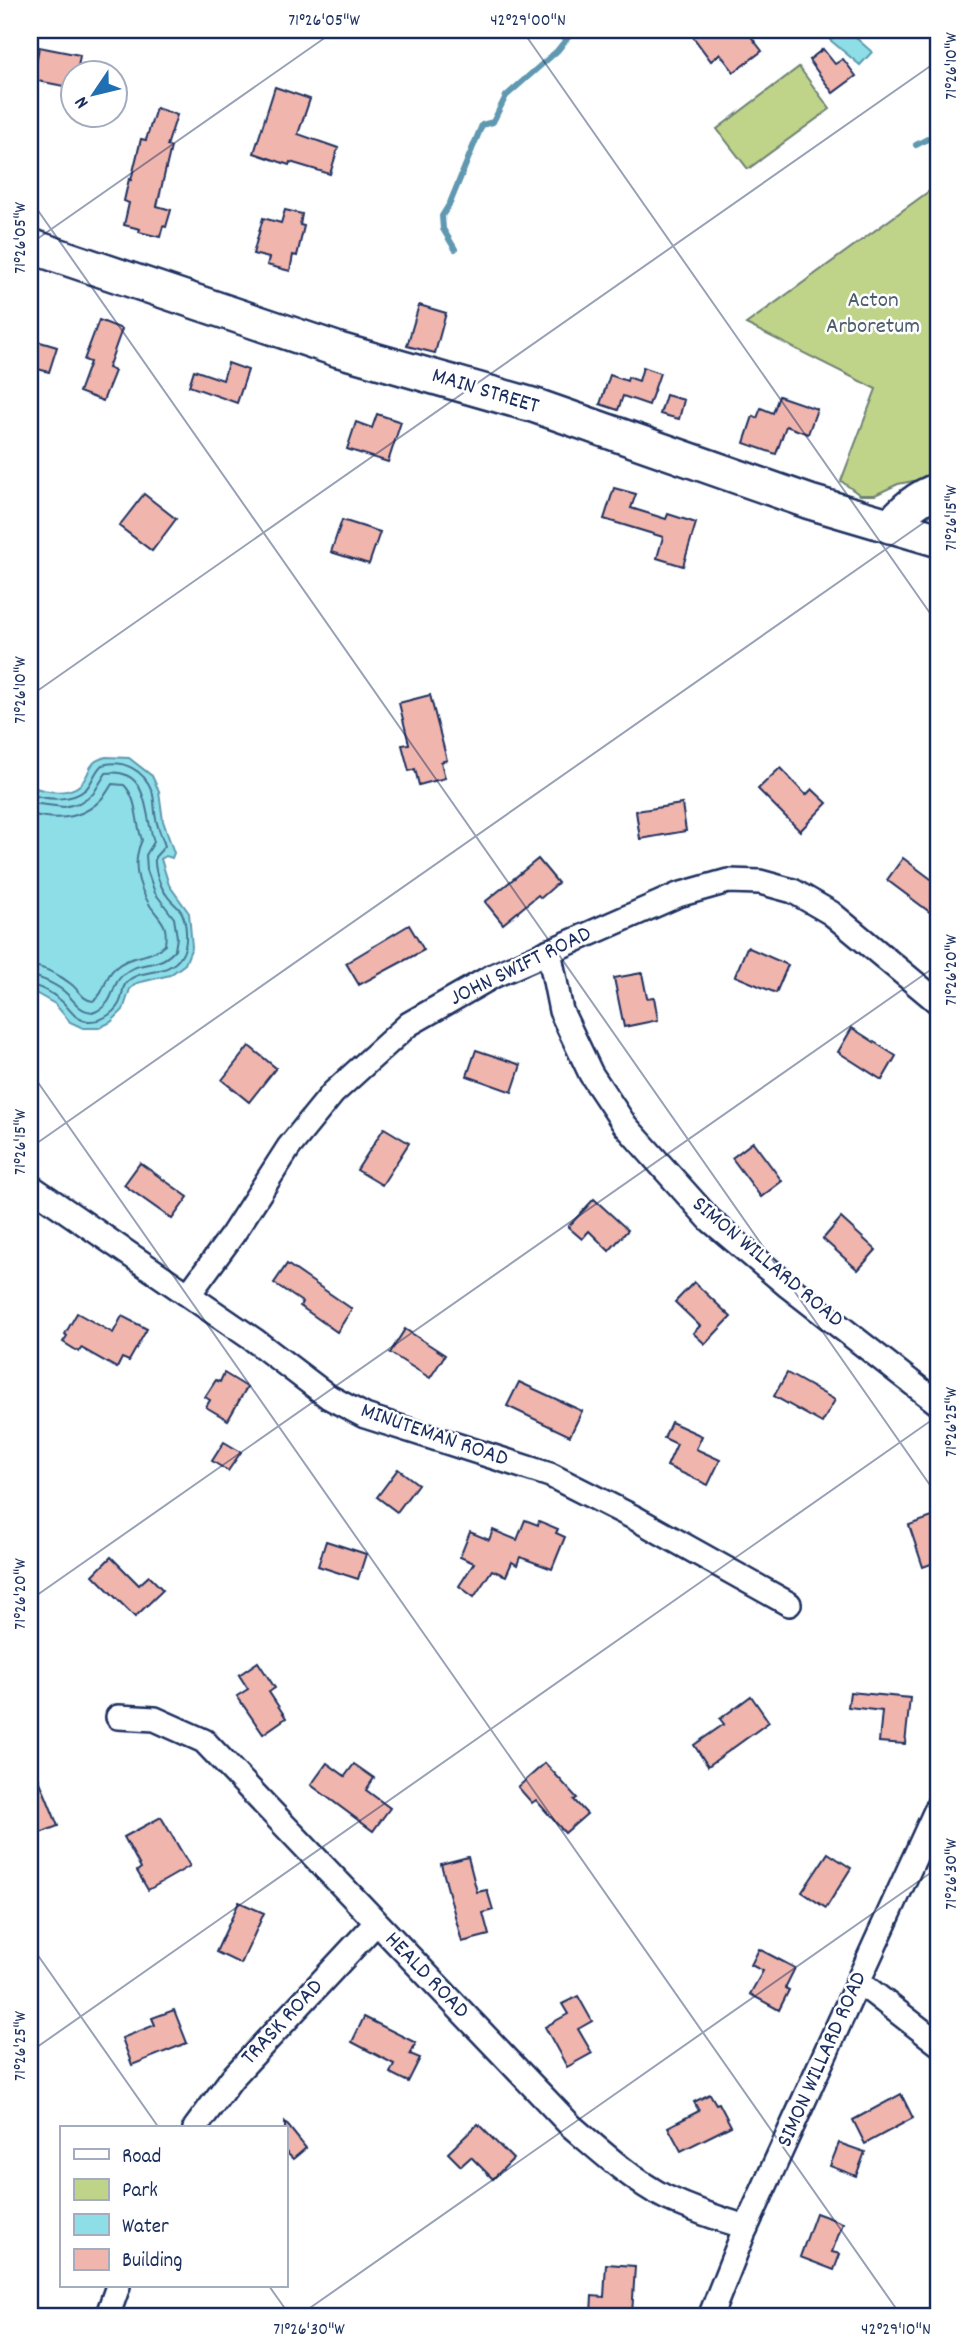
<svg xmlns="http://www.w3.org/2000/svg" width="969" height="2347" font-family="Dekko,sans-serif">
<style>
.green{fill:#bfd389;stroke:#6d8174;stroke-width:2}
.water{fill:#8ddee7;stroke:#5f98b0;stroke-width:2}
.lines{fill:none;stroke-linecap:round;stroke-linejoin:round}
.shore{stroke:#497595;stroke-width:2}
.stream{stroke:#5f98b0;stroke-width:6}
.building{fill:#f0b5ad;stroke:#1b2f5e;stroke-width:2}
.street-casing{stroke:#1b2f5e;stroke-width:28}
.secondary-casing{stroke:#1b2f5e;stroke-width:38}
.street{stroke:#fff;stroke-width:23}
.secondary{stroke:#fff;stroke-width:33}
.ticks{fill:none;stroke:#1b2f5e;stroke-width:2;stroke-opacity:0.45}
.labels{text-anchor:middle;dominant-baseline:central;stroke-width:5;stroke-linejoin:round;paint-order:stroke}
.park-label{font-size:23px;fill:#4c606b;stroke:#fff}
.street-label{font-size:23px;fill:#1b2f5e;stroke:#fff}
.neatline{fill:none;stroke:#1b2f5e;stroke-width:2.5}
.ticks-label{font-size:18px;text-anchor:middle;fill:#1b2f5e}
</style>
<rect width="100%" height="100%" fill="#fff"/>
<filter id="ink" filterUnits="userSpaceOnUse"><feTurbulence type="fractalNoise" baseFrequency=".0143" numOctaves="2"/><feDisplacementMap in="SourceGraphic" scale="14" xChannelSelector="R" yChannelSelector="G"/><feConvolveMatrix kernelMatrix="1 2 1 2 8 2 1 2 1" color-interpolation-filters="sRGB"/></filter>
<g filter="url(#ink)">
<g class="green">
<polygon points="799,67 830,109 748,169 717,129"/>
<polygon points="939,184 939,476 898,484 875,495 860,495 841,481 876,389 746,324"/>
</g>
<g class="water">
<polygon points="839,30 847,30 872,52 860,65 830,40"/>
<path d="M106,757L129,758L152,776L159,791L163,821L174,853L172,858L166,856L161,859L169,885L189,913L192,947L185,964L170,975L137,983L130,989L123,1010L111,1022L99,1028H83L70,1022L55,1004L30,990V786C45,792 73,797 84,780C92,768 88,762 106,757Z"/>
</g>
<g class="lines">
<g class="shore">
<path d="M30,794C46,800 72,802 86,789C93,782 94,772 102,765C123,759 144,770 152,791C155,800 154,810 156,819C158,829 162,837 165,846L155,857C154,870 160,887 168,897C172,903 179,907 182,913C187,924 188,945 182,955C168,978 139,967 126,983C122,988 123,993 121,999C117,1012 102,1022 88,1021C73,1020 69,1006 59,999C52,993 38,986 30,985"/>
<path d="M30,803L64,807L79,803L93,794L106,773C149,767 144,813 154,842L146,855L147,870L155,893L174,918L177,937L175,950C159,969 141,960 125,973C109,985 117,1002 95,1012C80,1012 77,1004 67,994C59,986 41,977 30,976"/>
<path d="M30,814C65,823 94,817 112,784L124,785C138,799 135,821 142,840C131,863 137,885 151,907C162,922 168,924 165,945C150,959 129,954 114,969C103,979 106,993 93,1001C82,1000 79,990 71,984C61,976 43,966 30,966"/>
</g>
<g class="stream">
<polyline points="916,145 939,133"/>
<polyline points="455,249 443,229 442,216 450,203 482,125 493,122 506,96 557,51 574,30"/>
</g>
</g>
<g class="building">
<polygon points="688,30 746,30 762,51 734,72 720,54 711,61"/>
<polygon points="39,47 80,55 77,74 74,74 74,88 33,80"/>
<polygon points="823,49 835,64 843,59 856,76 833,93 809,60"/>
<polygon points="275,87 310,99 298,134 338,148 330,174 290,162 289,165 254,153"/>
<polygon points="156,108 177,115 167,146 171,147 157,206 171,210 166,227 163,226 160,237 139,232 140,229 124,225 129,203 124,201 129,179 131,180 141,139 146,140"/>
<polygon points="285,210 302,214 300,225 304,226 297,256 293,255 290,271 267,265 269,258 253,254 263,218 281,223"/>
<polygon points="419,305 446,313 435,353 407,346"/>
<polygon points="99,320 122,329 108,368 115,371 103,401 79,392 90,362 84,360"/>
<polygon points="30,339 57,347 49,372 30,367"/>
<polygon points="228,363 248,370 237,403 189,386 194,370 223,380"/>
<polygon points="643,367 660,373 649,405 623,396 618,410 600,404 610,375 627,381 628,377 639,381"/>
<polygon points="666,395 684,400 679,419 660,414"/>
<polygon points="779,396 817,409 808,434 786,426 776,454 744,443 753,416 757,418 761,408 773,413"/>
<polygon points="377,414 401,422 388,462 347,449 356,422 372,428"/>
<polygon points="614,488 636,494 631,508 666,519 668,514 696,523 683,566 657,558 663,537 604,519"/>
<polygon points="144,494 176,519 152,551 119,526"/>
<polygon points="342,520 380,532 369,564 331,552"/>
<polygon points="430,695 447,760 441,762 445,778 419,785 415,769 409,771 402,745 409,744 399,703"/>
<polygon points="780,768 806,795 812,789 827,803 800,831 758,789"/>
<polygon points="682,804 686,831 640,839 636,811"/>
<polygon points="903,858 939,885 939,919 887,880"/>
<polygon points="538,859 558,883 541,898 538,895 503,924 485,902"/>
<polygon points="409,925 424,950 359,985 346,963"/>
<polygon points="747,947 788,965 776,993 735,976"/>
<polygon points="642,973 647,998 654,997 658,1020 624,1027 614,978"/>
<polygon points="852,1028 896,1056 882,1080 838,1052"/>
<polygon points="249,1046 276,1068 249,1102 222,1080"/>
<polygon points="476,1050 521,1065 512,1092 467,1076"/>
<polygon points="384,1128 409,1143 382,1185 357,1170"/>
<polygon points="753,1142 782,1181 761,1197 732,1158"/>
<polygon points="140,1163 188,1197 172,1219 124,1185"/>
<polygon points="594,1199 628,1230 609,1251 589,1231 582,1239 568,1227"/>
<polygon points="841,1218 876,1250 858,1270 823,1239"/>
<polygon points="287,1264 352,1309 337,1332 300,1306 302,1302 274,1283"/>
<polygon points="694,1282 731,1317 705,1344 693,1333 700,1326 675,1302"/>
<polygon points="77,1313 113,1333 122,1316 147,1329 129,1361 122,1358 117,1368 81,1348 79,1352 63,1342 67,1336 65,1334"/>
<polygon points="405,1329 445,1355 430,1378 390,1353"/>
<polygon points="224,1373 247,1387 228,1420 206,1407 210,1400 205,1397 216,1380 220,1382"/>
<polygon points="787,1373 835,1400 822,1423 774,1396"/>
<polygon points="519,1382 582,1411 570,1436 507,1406"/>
<polygon points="671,1422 702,1436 696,1449 720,1460 708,1485 667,1466 677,1444 664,1438"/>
<polygon points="224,1442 241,1452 228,1471 212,1461"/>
<polygon points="398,1469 418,1484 397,1512 377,1497"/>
<polygon points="935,1516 939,1530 939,1561 923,1567 909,1525"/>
<polygon points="525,1520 538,1525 539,1521 558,1529 556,1533 565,1537 552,1569 520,1557 517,1565 512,1562 506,1576 492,1570 474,1597 459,1586 474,1563 460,1557 470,1532 489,1540 493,1530 517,1540"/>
<polygon points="326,1541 366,1554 358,1579 318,1566"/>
<polygon points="111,1557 139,1585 149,1576 163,1590 135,1617 93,1575"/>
<polygon points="258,1662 275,1688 269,1692 286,1718 263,1734 237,1696 248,1689 239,1675"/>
<polygon points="850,1692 910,1698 905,1744 879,1742 882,1711 848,1707"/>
<polygon points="751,1696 769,1722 708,1766 694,1745 724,1724 720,1719"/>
<polygon points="30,1757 58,1826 30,1837"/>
<polygon points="327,1763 345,1776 354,1764 374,1778 366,1790 390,1808 373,1831 311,1785"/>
<polygon points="545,1763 577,1798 574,1800 587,1814 565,1833 536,1800 532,1803 518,1787"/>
<polygon points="161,1817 190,1866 148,1890 137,1871 141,1868 124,1837"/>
<polygon points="828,1853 851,1868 826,1908 802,1892"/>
<polygon points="468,1857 477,1892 487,1890 493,1910 483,1913 489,1935 462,1942 441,1864"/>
<polygon points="239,1902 264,1913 241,1964 216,1952"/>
<polygon points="759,1949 795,1968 785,1988 789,1990 779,2010 750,1994 763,1971 751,1965"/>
<polygon points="578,1996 592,2021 578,2029 592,2053 567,2067 545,2027 568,2014 562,2004"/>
<polygon points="174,2010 187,2043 132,2065 122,2038 155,2025 152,2018"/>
<polygon points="364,2017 416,2043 410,2054 420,2058 408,2082 390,2073 394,2064 352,2042"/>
<polygon points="710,2094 716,2104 719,2103 731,2126 681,2151 668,2127 699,2111 694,2102"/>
<polygon points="901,2094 913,2118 865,2144 853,2120"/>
<polygon points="285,2122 306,2148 293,2159 285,2151"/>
<polygon points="478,2124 513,2159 493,2179 471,2157 461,2166 448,2153"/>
<polygon points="839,2143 865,2152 856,2176 830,2166"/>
<polygon points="816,2213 843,2223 832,2252 840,2254 834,2270 800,2257"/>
<polygon points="606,2264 635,2266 632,2315 591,2313 592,2296 604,2297"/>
</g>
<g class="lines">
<g class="street-casing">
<g id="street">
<polyline points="549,951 561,1011 591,1074 625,1125 710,1220 788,1286 939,1404"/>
<polyline points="30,1186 254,1340 329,1397 365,1416 550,1475 635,1518 789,1604"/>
<polyline points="189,1294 233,1234 289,1147 333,1093 409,1024 493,976 678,895 728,881 760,882 793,891 831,913 939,1003"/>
<path d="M118,1717L155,1719L204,1741L570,2125C598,2149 633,2181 665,2197C691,2209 719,2219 746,2227"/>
<polyline points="858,1981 939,2044"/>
<polyline points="195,2128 232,2078 376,1923"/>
<polyline points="107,2317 118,2286"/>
<polyline points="710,2317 743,2234 939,1804"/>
</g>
</g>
<g class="secondary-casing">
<g id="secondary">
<polyline points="30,246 339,350 536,406 810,502 939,540"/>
<path d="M890,526C904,510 919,496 939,490"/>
</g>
</g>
<use href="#street" class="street"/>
<use href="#secondary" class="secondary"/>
</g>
</g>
<path class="ticks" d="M522,30L939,626M30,199L939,1498M30,244L336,30M30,696L939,60M30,1071L902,2317M30,1148L939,512M30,1600L939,964M30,1944L159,2128M30,2052L939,1415M269,2286L291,2317M297,2317L939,1867"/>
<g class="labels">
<g class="park-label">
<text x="873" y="301">Acton<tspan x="873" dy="26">Arboretum</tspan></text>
</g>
<g class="street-label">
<text transform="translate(485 392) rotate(17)">MAIN STREET</text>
<text transform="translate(521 967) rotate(-26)">JOHN SWIFT ROAD</text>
<text transform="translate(767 1263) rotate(40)">SIMON WILLARD ROAD</text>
<text transform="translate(434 1436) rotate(19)">MINUTEMAN ROAD</text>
<text transform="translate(426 1976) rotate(46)">HEALD ROAD</text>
<text transform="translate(283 2023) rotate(-47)">TRASK ROAD</text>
<text transform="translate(823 2060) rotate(-66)">SIMON WILLARD ROAD</text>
</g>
</g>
<rect width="969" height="2347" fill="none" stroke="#fff" stroke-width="77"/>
<rect x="60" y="2126" width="228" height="161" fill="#ffffff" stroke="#a4acbf" stroke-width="2"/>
<rect x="74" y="2149" width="35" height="10" fill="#ffffff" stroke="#a4acbf" stroke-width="2"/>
<text x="122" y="2162" font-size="21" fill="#1b2f5e">Road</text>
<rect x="74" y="2179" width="35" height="21" fill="#bfd389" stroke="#a4acbf" stroke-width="2"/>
<text x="122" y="2196" font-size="21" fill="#1b2f5e">Park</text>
<rect x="74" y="2214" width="35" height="21" fill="#8ddee7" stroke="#a4acbf" stroke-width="2"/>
<text x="122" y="2232" font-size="21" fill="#1b2f5e">Water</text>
<rect x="74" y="2249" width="35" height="21" fill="#f0b5ad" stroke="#a4acbf" stroke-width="2"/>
<text x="122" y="2266" font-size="21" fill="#1b2f5e">Building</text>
<g transform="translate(94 94) rotate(235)"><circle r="33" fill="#ffffff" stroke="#a4acbf" stroke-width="2"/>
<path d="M0-5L12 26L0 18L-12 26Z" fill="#1f6fb2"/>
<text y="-10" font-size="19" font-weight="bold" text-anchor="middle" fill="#1b2f5e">N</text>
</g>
<rect x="38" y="38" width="892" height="2270" class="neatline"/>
<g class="ticks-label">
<text x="324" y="25">71°26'05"W</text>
<text x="528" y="25">42°29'00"N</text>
<text transform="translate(950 66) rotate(-90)" y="6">71°26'10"W</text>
<text transform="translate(19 238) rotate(-90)" y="6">71°26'05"W</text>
<text transform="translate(950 518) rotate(-90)" y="6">71°26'15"W</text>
<text transform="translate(19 690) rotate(-90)" y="6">71°26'10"W</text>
<text transform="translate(950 970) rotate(-90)" y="6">71°26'20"W</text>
<text transform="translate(19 1142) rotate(-90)" y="6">71°26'15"W</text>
<text transform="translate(950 1422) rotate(-90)" y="6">71°26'25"W</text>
<text transform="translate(19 1594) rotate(-90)" y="6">71°26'20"W</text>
<text transform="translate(950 1874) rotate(-90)" y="6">71°26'30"W</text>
<text transform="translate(19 2046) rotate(-90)" y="6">71°26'25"W</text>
<text x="309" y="2334">71°26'30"W</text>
<text x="896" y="2334">42°29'10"N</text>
</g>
</svg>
